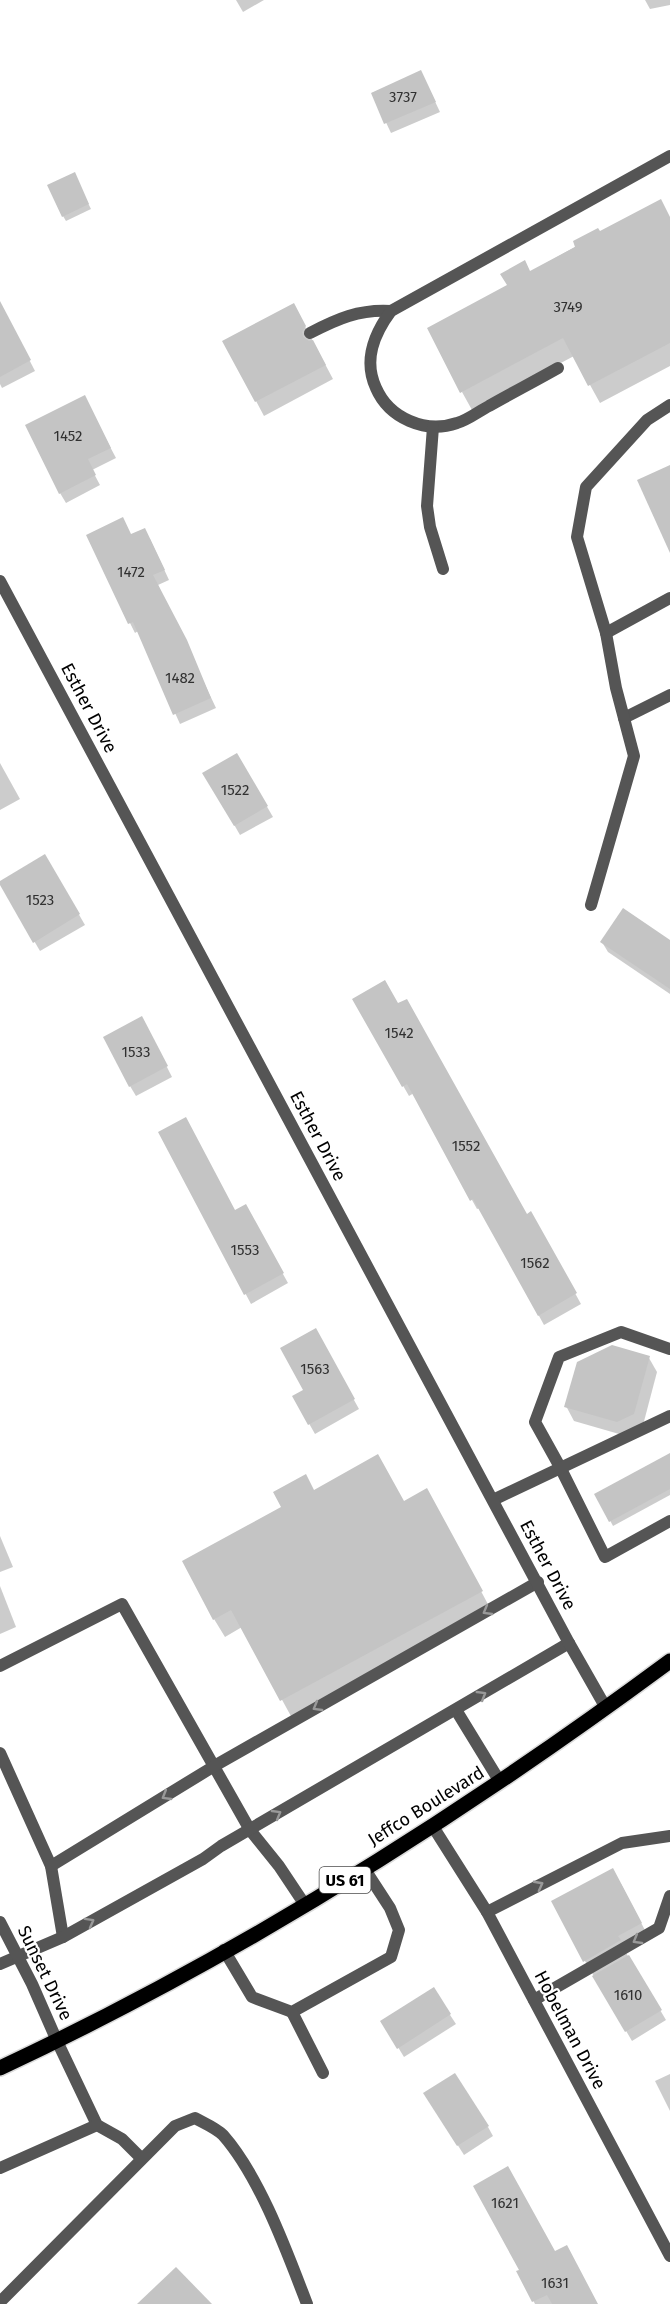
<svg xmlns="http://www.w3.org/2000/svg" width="670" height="2304" font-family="'Fira Sans',sans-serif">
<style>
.shadow{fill:#0003}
.building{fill:#c4c4c4}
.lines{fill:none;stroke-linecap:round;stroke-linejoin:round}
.primary-casing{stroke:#dbdbdb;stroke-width:18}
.lane{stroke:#555;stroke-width:12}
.street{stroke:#555;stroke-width:12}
.primary{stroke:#000;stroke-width:15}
.oneway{stroke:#999}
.labels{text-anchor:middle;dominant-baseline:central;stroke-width:4.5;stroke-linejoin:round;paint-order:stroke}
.number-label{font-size:15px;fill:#313131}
.shield{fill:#fff;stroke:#4c4c4c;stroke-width:1.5}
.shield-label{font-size:16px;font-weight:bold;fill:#000}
.street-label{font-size:18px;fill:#000;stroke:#fff}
</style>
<rect width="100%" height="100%" fill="#fff"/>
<g class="shadow">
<polygon points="236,0 264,0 243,12"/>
<polygon points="645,0 670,0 670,5 650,9"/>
<polygon points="421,72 440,112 391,133 372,93"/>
<polygon points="76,179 91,209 66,221 63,216"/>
<polygon points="670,219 670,366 600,403 574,356 472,410 462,392 530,272 600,233"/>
<polygon points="0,303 35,371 2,388 0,384"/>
<polygon points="301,319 333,379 264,416 224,341"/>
<polygon points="88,405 116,458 92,470 100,485 66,503 60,493"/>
<polygon points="150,539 169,580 158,585 216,708 180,724 138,631 135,633 130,623"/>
<polygon points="237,755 273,817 240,835 205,774"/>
<polygon points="0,763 20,799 0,810"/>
<polygon points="45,856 85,925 40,951 0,883"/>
<polygon points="670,941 670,994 608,952 602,942"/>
<polygon points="354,1000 526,1216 531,1213 581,1304 544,1325 480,1208 477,1209 472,1200 414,1093 409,1096"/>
<polygon points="147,1028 172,1077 136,1096 130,1086"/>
<polygon points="160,1133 235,1212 245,1206 288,1283 251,1304"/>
<polygon points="315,1330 359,1409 315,1434 294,1397 305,1391"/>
<polygon points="649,1358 657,1372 642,1429 626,1436 574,1421 566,1406"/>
<polygon points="670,1454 670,1495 613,1526 596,1494"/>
<polygon points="404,1503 437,1508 491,1610 292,1718 242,1627 225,1637 214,1619"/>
<polygon points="0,1536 13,1567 0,1572"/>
<polygon points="0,1586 16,1627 0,1634"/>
<polygon points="621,1884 649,1938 625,1951 666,2020 632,2041 585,1961 553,1902"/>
<polygon points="433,1989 456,2024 404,2057 382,2021"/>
<polygon points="670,2074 670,2111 655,2081"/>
<polygon points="431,2103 488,2127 493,2136 464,2155"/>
<polygon points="554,2253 597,2304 535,2304 518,2272"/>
</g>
<g class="building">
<polygon points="421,70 436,102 384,124 371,93"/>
<polygon points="75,172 89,204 62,217 47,185"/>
<polygon points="661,199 670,217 670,343 588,386 563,338 460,393 427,328 507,285 500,274 525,260 530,271 575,247 573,241 598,228 600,231"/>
<polygon points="0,301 31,360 0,377"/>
<polygon points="294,303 306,326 302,332 303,337 309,341 313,340 326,365 255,402 222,341"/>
<polygon points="85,395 111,448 88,459 96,475 59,494 25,425"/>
<polygon points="670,465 670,553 637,480"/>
<polygon points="123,517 131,534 145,528 165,570 153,575 187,640 211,698 173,715 133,622 128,624 86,535"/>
<polygon points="237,753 268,806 234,826 202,773"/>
<polygon points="45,854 80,914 33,943 0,885 0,881"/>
<polygon points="623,908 670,940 670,989 600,942"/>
<polygon points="385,980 398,1003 407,999 527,1214 531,1211 577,1293 538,1316 473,1199 470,1201 407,1084 402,1087 352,999"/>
<polygon points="142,1016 168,1066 129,1087 103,1037"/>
<polygon points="186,1117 235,1210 246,1204 284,1273 244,1295 158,1132"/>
<polygon points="316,1328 355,1399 308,1425 292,1396 303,1390 280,1348"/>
<polygon points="612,1345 650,1356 634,1414 617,1422 564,1407 577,1362"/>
<polygon points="670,1453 670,1489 609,1522 594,1494"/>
<polygon points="378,1454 404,1501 427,1488 483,1591 280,1701 231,1610 213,1620 182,1561 281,1507 273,1492 306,1474 314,1490"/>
<polygon points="613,1868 642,1923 618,1936 621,1940 583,1962 551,1901"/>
<polygon points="629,1955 662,2010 625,2032 592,1976"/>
<polygon points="434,1987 451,2014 397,2049 380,2021"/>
<polygon points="455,2073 489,2126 457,2146 423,2093"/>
<polygon points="508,2166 555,2251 567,2245 598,2304 552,2304 547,2295 532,2302 516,2271 519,2270 473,2186"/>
<polygon points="176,2267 212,2304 137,2304"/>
</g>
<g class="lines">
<g class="primary-casing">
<path id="primary" d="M0,2068C235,1958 462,1815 670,1661"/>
</g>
<g class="lane">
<path d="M310,333C337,319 359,309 391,311"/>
<path d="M558,368C535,381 512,393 489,406C479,411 468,420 457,423C425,434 389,418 376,388C363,360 374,334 391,311L670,156"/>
<polyline points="433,427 427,506 430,527 443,569"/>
<polyline points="606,633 670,598"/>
<polyline points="624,718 670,695"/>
<polyline points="591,905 634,756 616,688 606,633 577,537 586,487 647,420 670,405"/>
<polyline points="670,1349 621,1332 559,1357 535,1422 560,1467 605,1557 670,1521"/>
<polyline points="493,1500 670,1416"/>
<polyline points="0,1666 122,1604 250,1830 279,1866 305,1905"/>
<polyline points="456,1710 500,1782"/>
<polyline points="0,1753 51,1866 63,1937"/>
<polyline points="51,1866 216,1765 538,1582"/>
<polyline points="487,1912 622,1843 670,1836"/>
<polyline points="224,1950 252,1997 292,2012 391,1957 399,1930 390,1908 364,1868"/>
<polyline points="0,1964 63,1937 203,1859 221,1846 569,1643"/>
<polyline points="534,2000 659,1928 670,1896"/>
<polyline points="292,2012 323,2073"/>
<polyline points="57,2041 97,2125 122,2139 141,2158"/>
<polyline points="0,2168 97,2125"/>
<path d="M0,2302L175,2126L195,2118C204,2123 216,2128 223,2135C260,2177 287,2252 307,2304"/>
</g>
<g class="street">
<polyline points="0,581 569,1643 606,1708"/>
<polyline points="432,1825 487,1912 670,2256"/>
<polyline points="0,1922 32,1984 57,2041"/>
</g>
<use href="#primary" class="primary"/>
</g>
<defs><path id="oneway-chevron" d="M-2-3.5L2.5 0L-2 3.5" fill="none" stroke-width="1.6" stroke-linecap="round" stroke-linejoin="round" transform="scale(1.5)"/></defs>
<g class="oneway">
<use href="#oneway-chevron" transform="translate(487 1611) rotate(150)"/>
<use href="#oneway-chevron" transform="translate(482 1695) rotate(-31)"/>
<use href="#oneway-chevron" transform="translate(317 1707) rotate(150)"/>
<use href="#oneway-chevron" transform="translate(166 1796) rotate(149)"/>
<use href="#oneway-chevron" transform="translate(277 1814) rotate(-30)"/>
<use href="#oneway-chevron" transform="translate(539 1885) rotate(-28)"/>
<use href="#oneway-chevron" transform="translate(90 1922) rotate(-29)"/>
<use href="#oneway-chevron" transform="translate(637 1940) rotate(150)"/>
</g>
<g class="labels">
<g class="number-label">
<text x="403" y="97">3737</text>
<text x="568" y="307">3749</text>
<text x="68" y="436">1452</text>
<text x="131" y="572">1472</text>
<text x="180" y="678">1482</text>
<text x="235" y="790">1522</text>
<text x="40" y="900">1523</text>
<text x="399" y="1033">1542</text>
<text x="136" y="1052">1533</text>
<text x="466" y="1146">1552</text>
<text x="245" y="1250">1553</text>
<text x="535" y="1263">1562</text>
<text x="315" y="1369">1563</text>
<text x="628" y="1995">1610</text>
<text x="505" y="2203">1621</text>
<text x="555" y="2283">1631</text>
</g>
<rect class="shield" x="319.5" y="1867" width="51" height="26" rx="4.5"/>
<g class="shield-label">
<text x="345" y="1880">US 61</text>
</g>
<g class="street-label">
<text transform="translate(89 708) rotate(62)">Esther Drive</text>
<text transform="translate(318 1136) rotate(62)">Esther Drive</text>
<text transform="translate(548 1565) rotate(62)">Esther Drive</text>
<text transform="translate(426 1806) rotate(-32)">Jeffco Boulevard</text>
<text transform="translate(45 1973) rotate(64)">Sunset Drive</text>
<text transform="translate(570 2030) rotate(62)">Hobelman Drive</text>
</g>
</g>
</svg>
